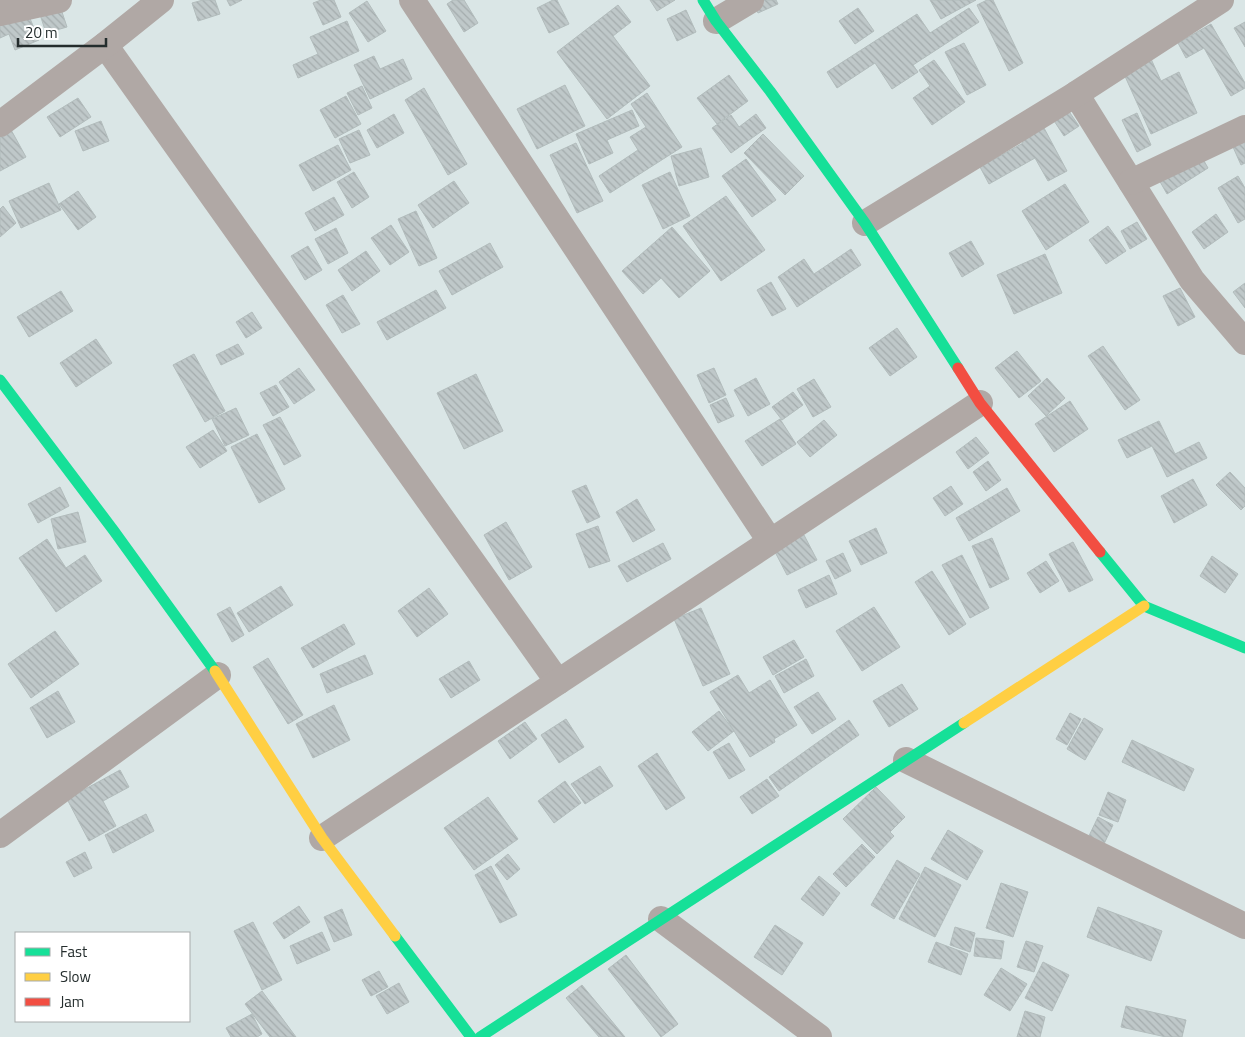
<svg xmlns="http://www.w3.org/2000/svg" width="1245" height="1037" font-family="'Titillium Web',sans-serif">
<style>
.building{fill:url(#building-back-hatch);stroke:#b2bcbc}
.lines{fill:none;stroke-linecap:round;stroke-linejoin:round}
.street{stroke:#b0a8a5;stroke-width:26}
.fast{stroke:#16e098;stroke-width:11}
.slow{stroke:#ffcf43;stroke-width:11}
.jam{stroke:#f24e42;stroke-width:11}
</style>
<defs>
<pattern id="building-back-hatch" width="6" height="6" patternUnits="userSpaceOnUse" patternTransform="scale(1.25)"><rect width="6" height="6" fill="#bfc8c9"/><path d="M-1 5l2 2M0 0l6 6M5-1l2 2" fill="none" stroke="#a4acad"/></pattern>
</defs>
<rect width="100%" height="100%" fill="#dae6e6"/>
<g class="building">
<polygon points="58,0 67,27 46,33 36,2"/>
<polygon points="203,0 215,0 220,14 198,21 192,3"/>
<polygon points="227,0 242,0 230,6"/>
<polygon points="321,0 334,0 341,17 323,25 313,3"/>
<polygon points="453,0 464,0 478,23 464,32 447,4"/>
<polygon points="553,0 557,0 569,24 549,33 537,8"/>
<polygon points="650,0 675,0 657,11"/>
<polygon points="751,0 776,0 778,4 758,13"/>
<polygon points="930,0 976,0 941,19"/>
<polygon points="987,0 993,0 1023,63 1009,71 977,5"/>
<polygon points="367,1 386,31 368,42 349,13"/>
<polygon points="618,5 631,22 613,36 650,86 607,119 557,52"/>
<polygon points="858,8 874,31 855,44 839,21"/>
<polygon points="969,8 979,22 913,65 918,72 892,89 875,63 837,88 827,72 917,14 930,33"/>
<polygon points="26,9 39,40 15,50 9,34 0,38 0,20"/>
<polygon points="686,10 696,32 677,41 667,19"/>
<polygon points="347,21 359,51 298,78 293,65 318,54 310,37"/>
<polygon points="1245,22 1245,47 1234,28"/>
<polygon points="1211,24 1245,83 1245,88 1231,96 1204,48 1186,58 1178,43"/>
<polygon points="964,43 986,85 967,95 945,52"/>
<polygon points="1147,50 1161,81 1179,72 1197,113 1151,134 1119,63"/>
<polygon points="374,56 380,69 403,59 412,79 370,99 354,65"/>
<polygon points="934,60 965,102 932,125 913,98 930,86 919,70"/>
<polygon points="729,75 748,101 717,124 697,98"/>
<polygon points="565,85 585,126 537,149 517,109"/>
<polygon points="362,86 372,108 358,115 347,93"/>
<polygon points="424,88 467,164 448,175 405,100"/>
<polygon points="647,93 682,147 610,193 599,176 638,150 630,137 646,127 631,104"/>
<polygon points="346,96 361,124 335,138 320,110"/>
<polygon points="1059,97 1079,126 1064,136 1045,107"/>
<polygon points="78,98 91,117 60,137 47,117"/>
<polygon points="632,110 639,126 607,140 613,153 589,164 576,134"/>
<polygon points="1036,113 1067,171 1048,181 1035,158 989,184 980,167 1023,143 1013,126"/>
<polygon points="1137,113 1151,145 1137,152 1122,120"/>
<polygon points="394,114 404,133 377,148 367,130"/>
<polygon points="756,114 766,128 731,153 712,128 731,115 739,127"/>
<polygon points="101,121 109,141 83,151 75,131"/>
<polygon points="10,128 26,157 0,171 0,134"/>
<polygon points="359,130 370,155 350,163 339,139"/>
<polygon points="763,134 804,176 785,195 744,153"/>
<polygon points="1245,142 1245,163 1241,165 1233,147"/>
<polygon points="576,143 603,201 577,213 550,155"/>
<polygon points="338,145 351,170 313,191 299,165"/>
<polygon points="1195,145 1208,168 1167,194 1154,171"/>
<polygon points="701,148 709,177 679,186 671,156"/>
<polygon points="746,159 776,200 752,217 722,176"/>
<polygon points="354,172 369,197 352,208 337,182"/>
<polygon points="670,172 690,216 663,229 642,185"/>
<polygon points="1238,176 1245,188 1245,219 1238,223 1218,188"/>
<polygon points="454,181 469,203 433,228 418,205"/>
<polygon points="49,183 61,210 21,228 9,201"/>
<polygon points="1065,184 1089,222 1046,250 1022,211"/>
<polygon points="78,191 96,217 78,230 59,204"/>
<polygon points="726,196 765,250 721,281 683,226"/>
<polygon points="334,197 344,215 315,231 305,213"/>
<polygon points="3,206 16,223 0,237 0,209"/>
<polygon points="416,211 437,258 419,266 398,219"/>
<polygon points="1216,214 1228,232 1204,249 1192,232"/>
<polygon points="1137,222 1147,239 1130,249 1121,231"/>
<polygon points="391,225 409,252 390,265 371,238"/>
<polygon points="1108,226 1126,251 1106,264 1089,240"/>
<polygon points="672,227 710,271 679,298 661,278 643,294 622,271"/>
<polygon points="336,228 348,253 328,264 315,239"/>
<polygon points="971,241 984,264 962,277 949,253"/>
<polygon points="490,243 503,267 452,295 439,271"/>
<polygon points="308,246 322,270 305,280 291,256"/>
<polygon points="851,249 861,265 797,307 778,277 804,259 814,274"/>
<polygon points="366,251 380,271 352,291 338,270"/>
<polygon points="1045,254 1062,293 1014,314 997,275"/>
<polygon points="771,282 786,309 772,316 757,290"/>
<polygon points="1245,283 1245,308 1233,292"/>
<polygon points="1180,288 1195,317 1178,326 1163,296"/>
<polygon points="436,290 446,308 387,340 377,322"/>
<polygon points="61,291 73,311 29,337 17,317"/>
<polygon points="343,295 360,324 342,333 326,305"/>
<polygon points="252,312 262,328 246,338 236,322"/>
<polygon points="897,328 917,357 890,376 869,348"/>
<polygon points="96,339 112,363 76,387 60,363"/>
<polygon points="238,344 244,354 221,365 216,355"/>
<polygon points="1103,346 1140,400 1125,410 1088,356"/>
<polygon points="1017,351 1041,381 1019,398 995,368"/>
<polygon points="194,354 225,411 205,422 173,365"/>
<polygon points="299,368 315,390 294,404 279,382"/>
<polygon points="714,368 726,395 709,403 697,375"/>
<polygon points="476,374 503,431 464,449 437,393"/>
<polygon points="756,378 770,404 748,416 734,390"/>
<polygon points="1047,378 1065,398 1046,416 1028,396"/>
<polygon points="814,379 831,407 813,417 797,389"/>
<polygon points="276,385 289,407 273,416 260,393"/>
<polygon points="793,392 803,405 782,420 772,407"/>
<polygon points="726,398 734,416 718,423 710,405"/>
<polygon points="1070,401 1088,429 1054,452 1035,424"/>
<polygon points="236,408 249,435 225,446 212,419"/>
<polygon points="280,417 301,456 284,465 263,425"/>
<polygon points="780,419 796,444 762,466 745,441"/>
<polygon points="824,420 837,435 810,457 797,442"/>
<polygon points="1159,421 1175,454 1199,442 1207,458 1167,477 1152,446 1127,458 1118,440"/>
<polygon points="213,430 227,451 200,468 186,447"/>
<polygon points="257,434 285,489 259,503 231,447"/>
<polygon points="976,437 989,453 968,469 956,452"/>
<polygon points="988,461 1001,480 986,491 973,472"/>
<polygon points="1230,472 1245,488 1245,506 1241,510 1216,485"/>
<polygon points="1193,479 1207,505 1174,523 1161,496"/>
<polygon points="586,485 600,517 587,523 572,491"/>
<polygon points="951,486 963,504 945,516 933,498"/>
<polygon points="60,487 69,506 38,523 28,504"/>
<polygon points="1007,488 1020,511 969,541 956,518"/>
<polygon points="637,499 655,530 633,542 616,512"/>
<polygon points="78,512 86,542 58,549 51,519"/>
<polygon points="506,522 532,567 509,580 484,535"/>
<polygon points="598,526 610,561 589,568 576,534"/>
<polygon points="876,528 887,553 861,565 849,541"/>
<polygon points="804,535 817,560 787,575 774,550"/>
<polygon points="992,538 1009,579 990,588 972,546"/>
<polygon points="47,539 66,568 85,555 102,581 56,612 19,558"/>
<polygon points="1073,542 1093,580 1069,592 1049,554"/>
<polygon points="663,543 671,559 627,582 618,566"/>
<polygon points="843,553 851,571 835,579 826,561"/>
<polygon points="962,555 989,608 970,618 942,565"/>
<polygon points="1212,556 1238,574 1225,593 1200,576"/>
<polygon points="1046,561 1059,581 1040,593 1027,573"/>
<polygon points="932,571 966,624 949,635 915,582"/>
<polygon points="829,575 837,594 806,608 798,590"/>
<polygon points="281,586 293,605 249,632 237,613"/>
<polygon points="429,588 448,614 417,637 398,611"/>
<polygon points="230,607 244,635 232,642 217,614"/>
<polygon points="874,607 900,647 862,671 836,631"/>
<polygon points="701,608 730,674 703,686 674,619"/>
<polygon points="344,624 355,644 313,668 301,648"/>
<polygon points="55,631 79,664 31,698 8,664"/>
<polygon points="794,640 804,657 773,675 763,657"/>
<polygon points="365,655 373,674 327,693 320,674"/>
<polygon points="268,658 303,715 288,724 253,667"/>
<polygon points="806,659 814,676 784,693 775,676"/>
<polygon points="469,661 480,680 451,698 439,679"/>
<polygon points="738,675 749,693 770,680 797,725 774,739 775,742 750,757 710,692"/>
<polygon points="902,684 918,709 889,727 873,701"/>
<polygon points="58,691 75,722 47,738 30,708"/>
<polygon points="818,692 836,719 812,734 794,707"/>
<polygon points="334,705 350,740 313,758 296,724"/>
<polygon points="719,711 734,731 708,751 692,732"/>
<polygon points="1070,713 1081,719 1067,745 1056,739"/>
<polygon points="1084,718 1103,729 1085,760 1067,749"/>
<polygon points="566,719 584,747 559,763 541,735"/>
<polygon points="849,720 859,735 779,791 769,777"/>
<polygon points="525,722 537,739 510,759 498,741"/>
<polygon points="1132,740 1194,769 1184,791 1122,762"/>
<polygon points="729,743 745,770 729,779 713,752"/>
<polygon points="657,753 685,798 666,810 638,766"/>
<polygon points="600,766 613,786 585,804 571,784"/>
<polygon points="120,770 129,787 103,801 116,826 89,841 67,799"/>
<polygon points="767,779 779,796 752,814 740,797"/>
<polygon points="565,781 581,803 554,823 538,801"/>
<polygon points="876,787 905,817 890,832 894,836 877,854 843,819"/>
<polygon points="1108,792 1126,800 1118,822 1099,815"/>
<polygon points="488,797 518,839 474,870 444,828"/>
<polygon points="146,814 154,831 113,853 105,835"/>
<polygon points="1098,817 1113,825 1103,846 1088,838"/>
<polygon points="948,830 983,851 967,880 931,859"/>
<polygon points="862,844 875,857 846,887 833,874"/>
<polygon points="85,852 92,868 74,877 66,862"/>
<polygon points="508,854 520,869 507,880 495,865"/>
<polygon points="897,860 920,874 894,919 871,905"/>
<polygon points="491,866 517,915 500,923 475,875"/>
<polygon points="925,867 961,885 935,937 899,919"/>
<polygon points="819,876 840,893 823,916 801,899"/>
<polygon points="1001,883 1028,892 1013,937 986,928"/>
<polygon points="299,906 310,922 284,939 273,923"/>
<polygon points="1098,907 1162,931 1151,961 1087,937"/>
<polygon points="342,909 352,935 334,942 324,917"/>
<polygon points="253,922 282,980 262,990 234,931"/>
<polygon points="775,925 803,943 782,975 754,957"/>
<polygon points="955,927 975,933 970,952 950,945"/>
<polygon points="322,932 330,950 297,964 290,946"/>
<polygon points="976,938 1004,941 1001,959 974,956"/>
<polygon points="1026,941 1043,946 1034,972 1017,967"/>
<polygon points="936,942 968,954 961,975 928,962"/>
<polygon points="626,955 678,1024 661,1037 608,969"/>
<polygon points="1043,962 1069,975 1052,1011 1025,998"/>
<polygon points="1001,968 1027,984 1010,1011 984,995"/>
<polygon points="379,971 388,987 371,996 362,980"/>
<polygon points="399,983 409,1002 387,1014 376,996"/>
<polygon points="582,985 625,1037 599,1037 566,998"/>
<polygon points="262,991 296,1037 270,1037 245,1004"/>
<polygon points="1126,1006 1186,1020 1182,1037 1166,1037 1121,1027"/>
<polygon points="1025,1011 1045,1017 1040,1037 1017,1037"/>
<polygon points="252,1014 262,1034 257,1037 231,1037 226,1028"/>
</g>
<g class="lines">
<g class="street">
<polyline points="412,0 770,541"/>
<polyline points="0,13 59,0"/>
<polyline points="716,21 751,0"/>
<polyline points="105,45 558,682"/>
<polyline points="1076,94 1192,280 1245,342"/>
<polyline points="0,124 105,45 161,0"/>
<polyline points="1131,182 1245,128"/>
<polyline points="865,223 1076,94 1221,0"/>
<polyline points="906,760 1245,926"/>
<polyline points="0,835 218,675"/>
<polyline points="322,838 980,403"/>
<polyline points="661,919 819,1037"/>
</g>
<g class="fast">
<polyline points="703,0 716,21 770,91 865,223 958,368"/>
<polyline points="0,380 114,531 215,671"/>
<polyline points="1100,552 1144,606 1245,648"/>
<polyline points="395,936 471,1037"/>
<polyline points="480,1037 964,723"/>
</g>
<g class="slow">
<polyline points="215,671 322,838 395,936"/>
<polyline points="964,723 1144,606"/>
</g>
<polyline class="jam" points="958,368 980,403 1100,552"/>
</g>
<rect x="15" y="932" width="175" height="90" fill="#ffffff" stroke="#a7abab"/>
<rect x="25" y="948" width="25" height="8" fill="#16e098" stroke="#a7abab"/>
<text x="60" y="957" font-size="15" fill="#242d2d">Fast</text>
<rect x="25" y="973" width="25" height="8" fill="#ffcf43" stroke="#a7abab"/>
<text x="60" y="982" font-size="15" fill="#242d2d">Slow</text>
<rect x="25" y="998" width="25" height="8" fill="#f24e42" stroke="#a7abab"/>
<text x="60" y="1007" font-size="15" fill="#242d2d">Jam</text>
<path d="M18 38v8h88v-8" fill="none" stroke="#242d2d" stroke-width="2.5"/>
<text x="25" y="38" font-size="15" fill="#242d2d" stroke="#ffffff" stroke-width="4" paint-order="stroke">20 m</text>
</svg>
